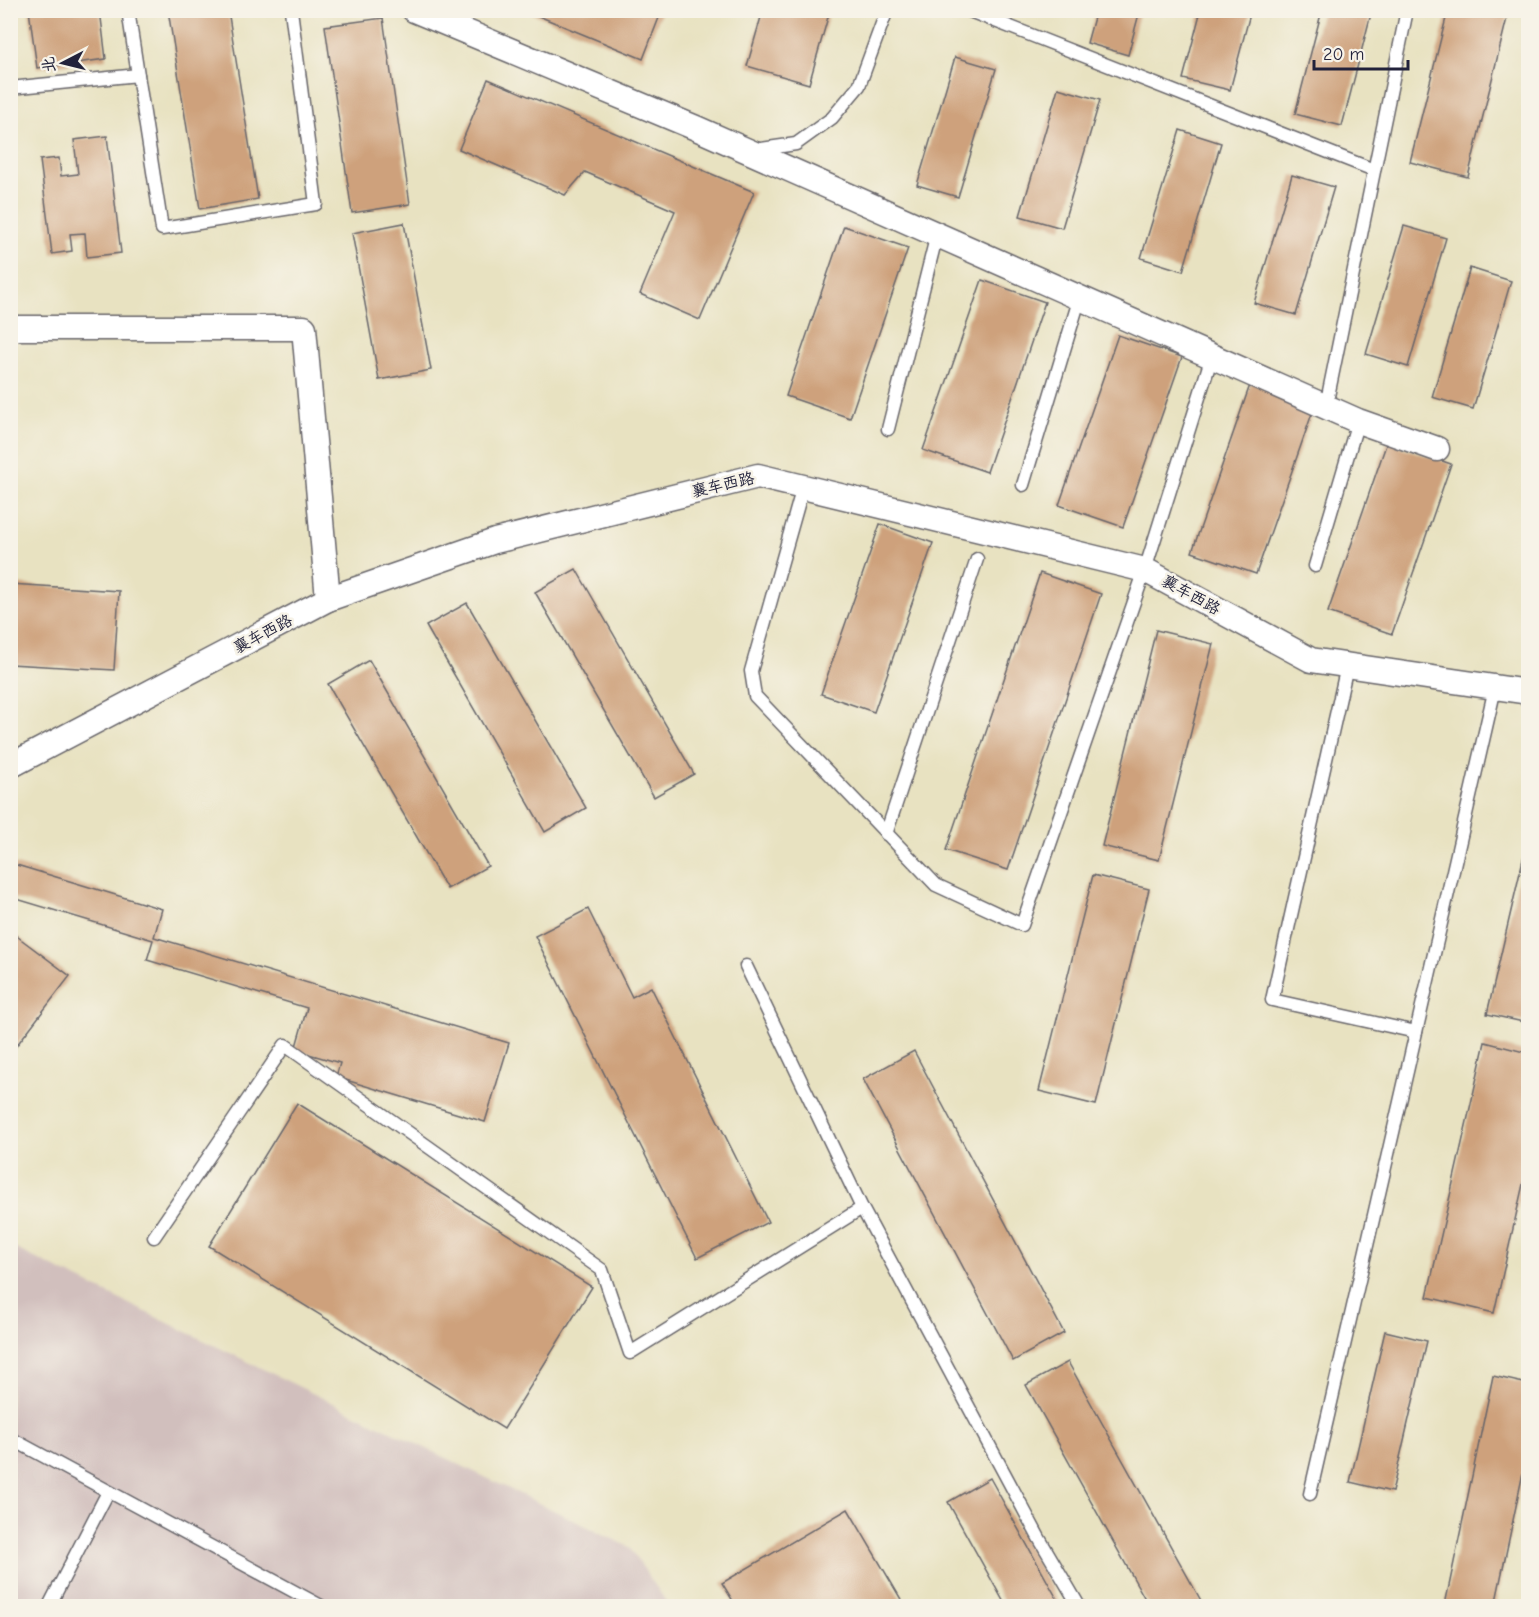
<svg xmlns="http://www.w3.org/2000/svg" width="1539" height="1617" font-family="'Comic Neue','LXGW WenKai TC',sans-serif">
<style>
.industrial{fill:#d1bfbd}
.building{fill:#cea17b}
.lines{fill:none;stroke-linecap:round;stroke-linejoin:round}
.service-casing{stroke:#67656a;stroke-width:15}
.minor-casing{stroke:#67656a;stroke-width:27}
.service{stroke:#fff;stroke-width:12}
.minor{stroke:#fff;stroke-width:24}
.labels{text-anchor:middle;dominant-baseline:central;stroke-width:5;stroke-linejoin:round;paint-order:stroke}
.street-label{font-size:16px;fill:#22223b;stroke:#f7f3e8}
</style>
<rect width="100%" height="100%" fill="#f7f3e8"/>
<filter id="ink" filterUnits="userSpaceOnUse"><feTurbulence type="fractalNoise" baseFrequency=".0167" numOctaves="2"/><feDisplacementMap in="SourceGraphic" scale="12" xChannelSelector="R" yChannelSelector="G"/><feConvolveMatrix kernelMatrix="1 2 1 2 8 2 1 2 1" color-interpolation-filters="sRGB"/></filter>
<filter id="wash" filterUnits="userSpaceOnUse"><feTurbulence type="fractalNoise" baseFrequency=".008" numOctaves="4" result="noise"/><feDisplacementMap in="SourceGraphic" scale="24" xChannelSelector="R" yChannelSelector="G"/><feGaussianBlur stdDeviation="1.35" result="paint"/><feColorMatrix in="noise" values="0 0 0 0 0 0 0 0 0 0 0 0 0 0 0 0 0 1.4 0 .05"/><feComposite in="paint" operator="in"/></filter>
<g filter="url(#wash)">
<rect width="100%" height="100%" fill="#e8e2c1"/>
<polygon class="industrial" points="10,1246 629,1547 669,1606 11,1606"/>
<g id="blocks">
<g class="building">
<polygon points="29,10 100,10 106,59 37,68"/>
<polygon points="168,10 228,10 258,199 200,209"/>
<polygon points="524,10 662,10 643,59"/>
<polygon points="763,10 830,10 809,84 747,66"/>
<polygon points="1096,10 1140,10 1128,55 1087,43"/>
<polygon points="1201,10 1251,10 1230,90 1183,79"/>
<polygon points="1322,10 1372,10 1342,126 1295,114"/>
<polygon points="1448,10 1509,10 1468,177 1410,162"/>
<polygon points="383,18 410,204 352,213 325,26"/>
<polygon points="955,57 996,69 958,197 917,185"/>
<polygon points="488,79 754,192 700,320 640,294 675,211 585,172 565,195 459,149"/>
<polygon points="1058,88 1100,100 1062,228 1020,216"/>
<polygon points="1180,130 1221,143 1183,271 1141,258"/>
<polygon points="107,136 121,253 87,257 85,233 70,234 72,251 52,254 40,160 59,158 61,176 78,174 74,140"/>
<polygon points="1292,175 1334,187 1296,315 1254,303"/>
<polygon points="404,223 431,370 379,380 352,233"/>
<polygon points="844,226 908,248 850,418 786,396"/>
<polygon points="1404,226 1446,238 1408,367 1366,354"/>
<polygon points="1470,268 1511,281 1473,409 1432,397"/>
<polygon points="982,280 1045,302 987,472 923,450"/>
<polygon points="1118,335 1182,357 1123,527 1059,505"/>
<polygon points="1251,382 1315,405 1256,574 1192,552"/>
<polygon points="1387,442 1451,464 1392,634 1328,612"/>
<polygon points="880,524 933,543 874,712 821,694"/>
<polygon points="576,569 694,774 654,797 535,592"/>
<polygon points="1040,573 1101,594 1008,870 946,850"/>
<polygon points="10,584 119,591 114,670 10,664"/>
<polygon points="467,603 586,808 545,832 426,626"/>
<polygon points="1156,630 1213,644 1159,860 1102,846"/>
<polygon points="369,660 488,866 447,889 328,684"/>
<polygon points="1528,838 1528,1023 1487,1014"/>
<polygon points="10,863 162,909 154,937 509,1043 485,1122 336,1077 340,1063 295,1050 307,1008 147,960 153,940 10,897"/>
<polygon points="1093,875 1149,889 1096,1105 1039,1091"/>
<polygon points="588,909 632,997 651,987 768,1222 697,1258 535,936"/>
<polygon points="10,931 70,976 10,1054"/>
<polygon points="1485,1042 1528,1053 1528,1162 1494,1313 1427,1297"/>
<polygon points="914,1051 1064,1333 1013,1361 863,1079"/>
<polygon points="297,1103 592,1287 504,1429 209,1246"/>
<polygon points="1385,1331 1427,1341 1392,1492 1350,1482"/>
<polygon points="1068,1362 1204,1606 1149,1606 1026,1385"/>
<polygon points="1493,1376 1528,1384 1528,1449 1495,1606 1450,1606 1445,1605"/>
<polygon points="990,1478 1061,1606 1006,1606 948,1502"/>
<polygon points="848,1509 905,1606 736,1606 722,1583"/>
</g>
</g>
</g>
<g filter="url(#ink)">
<use href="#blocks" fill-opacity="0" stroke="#67656a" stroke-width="1.5"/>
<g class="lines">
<g class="service-casing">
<g id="service">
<polyline points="128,10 138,75"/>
<polyline points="967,10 1374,170"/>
<polyline points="10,88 138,75 162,229 316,204 291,10"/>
<polyline points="754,150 796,144 832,118 859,86 887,10"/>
<polyline points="1326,406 1407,10"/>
<polyline points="888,429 937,234"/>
<polyline points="1023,485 1080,297"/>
<polyline points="803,487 751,671 755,696 936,885 1022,925 1145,570 1212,356"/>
<polyline points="1315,566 1358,421"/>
<polyline points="1347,666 1272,1000 1416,1032"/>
<polyline points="886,834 977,559"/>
<polyline points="746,966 862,1208"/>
<polyline points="154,1237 285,1045 602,1270 630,1353 862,1208 1039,1538 1079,1606"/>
<polyline points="10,1438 321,1606"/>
<polyline points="1310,1494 1495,688"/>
<polyline points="49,1606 108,1492"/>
</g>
</g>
<g class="minor-casing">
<g id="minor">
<polyline points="414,10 696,128 1358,421 1437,449"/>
<polyline points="10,328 304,328 328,599"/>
<polyline points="10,766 328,599 495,541 758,476 1145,570 1311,660 1528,692"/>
</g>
</g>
<use href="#service" class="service"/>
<use href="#minor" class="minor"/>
</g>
</g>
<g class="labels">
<g class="street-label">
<text transform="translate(723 485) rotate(-13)">襄车西路</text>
<text transform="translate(1191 595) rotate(29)">襄车西路</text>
<text transform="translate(263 634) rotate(-28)">襄车西路</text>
</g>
</g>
<rect width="1539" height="1617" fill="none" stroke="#f7f3e8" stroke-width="36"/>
<g transform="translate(63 63) rotate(263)" stroke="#f7f3e8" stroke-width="4.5" paint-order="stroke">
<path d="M0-4.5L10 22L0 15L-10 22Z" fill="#22223b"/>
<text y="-9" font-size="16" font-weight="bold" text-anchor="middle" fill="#22223b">北</text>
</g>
<path d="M1314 60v9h94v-9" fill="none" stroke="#22223b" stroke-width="3"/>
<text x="1323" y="60" font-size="18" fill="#22223b" stroke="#f7f3e8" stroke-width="4.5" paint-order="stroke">20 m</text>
</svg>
